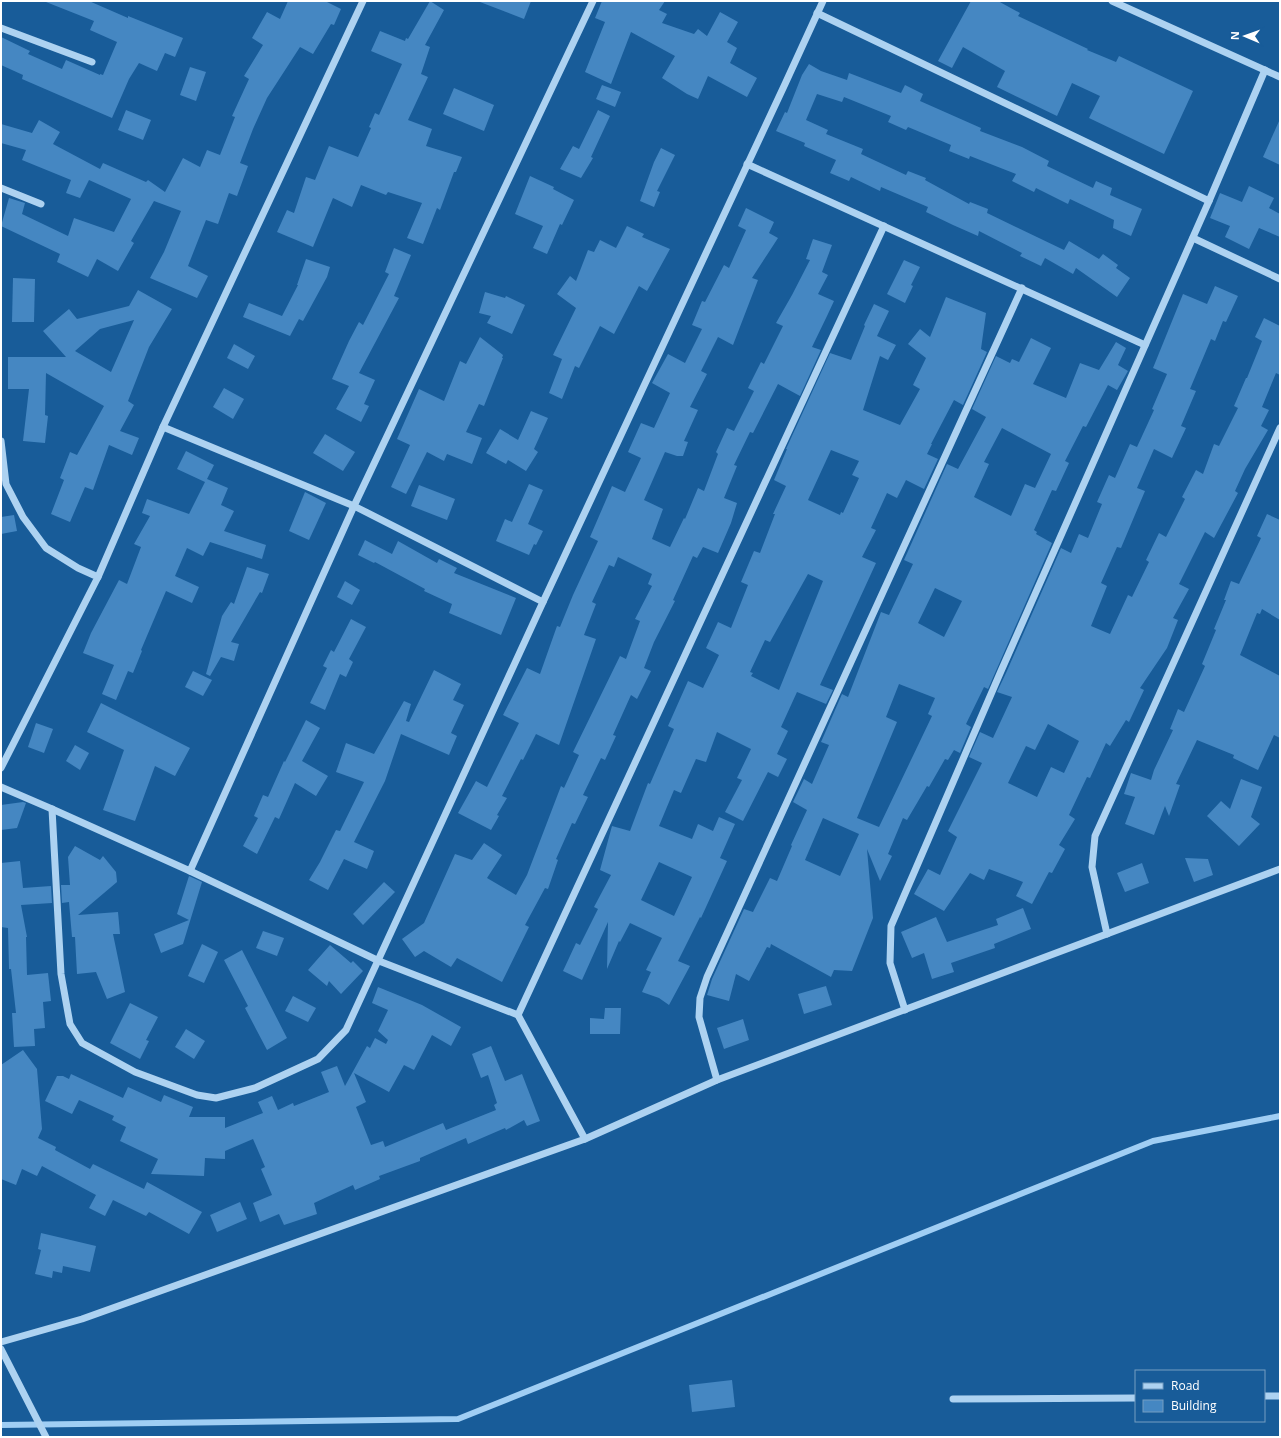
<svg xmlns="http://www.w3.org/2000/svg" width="1281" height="1438" font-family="'Open Sans',sans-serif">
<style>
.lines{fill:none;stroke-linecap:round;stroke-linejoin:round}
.stream{stroke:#a0cef4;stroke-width:6}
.building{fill:#4587c2;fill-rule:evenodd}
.minor{stroke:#add2f1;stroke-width:7}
</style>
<rect width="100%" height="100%" fill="#185c99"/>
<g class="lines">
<polyline class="stream" points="1,1425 458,1419 1153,1141 1280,1116"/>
</g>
<g class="building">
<polygon points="46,1 89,1 128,18 128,16 183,38 175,57 165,53 157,71 139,63 129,79 112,118 22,79 23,75 1,65 1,37 30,51 28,54 62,69 66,60 100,75 100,74 103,75 117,42 90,30 94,21 46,2"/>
<polygon points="288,1 325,1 341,9 334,25 331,24 313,54 300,47 267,98 253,129 240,163 248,166 237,196 229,193 218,224 206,220 188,266 208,276 197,298 150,278 164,252 181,211 154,201 131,241 134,243 118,271 97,259 88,277 57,262 60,254 1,226 9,198 25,203 22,214 68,236 74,218 114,232 131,199 89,180 80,198 66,193 71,180 22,160 26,150 1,143 1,124 32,133 39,120 60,132 53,144 100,169 103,163 146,182 148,180 165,192 183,158 200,167 207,150 220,155 235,117 232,116 249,79 244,76 263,45 252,38 267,12 280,19"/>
<polygon points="430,1 444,10 425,45 430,47 421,74 428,77 408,120 432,129 426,146 462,157 456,172 454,172 440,210 437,208 423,244 407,238 422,203 388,192 386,195 361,185 352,207 333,198 313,247 277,232 287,210 294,213 306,177 315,180 329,146 358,157 371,128 369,127 375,113 379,115 402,64 371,51 380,31 405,41 406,38 408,39"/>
<polygon points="480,1 531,1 524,19 480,2"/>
<polygon points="602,1 665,1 659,10 667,14 662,23 694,34 698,29 707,36 720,12 738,22 727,42 737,48 730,63 757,78 747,97 708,76 698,99 687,94 662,78 675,56 631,32 611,84 585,72 605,22 595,18"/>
<polygon points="971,1 998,1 1020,13 1018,16 1088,49 1087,50 1116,62 1119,56 1193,91 1164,154 1089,118 1100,96 1072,83 1057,116 997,87 1005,71 963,47 952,68 938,61"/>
<polygon points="809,64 821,71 847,80 849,73 901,93 905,85 923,94 920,101 981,128 980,131 1022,147 1049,161 1047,166 1093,188 1096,181 1112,188 1110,195 1142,209 1131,236 1113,228 1114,220 1070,199 1068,204 1036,188 1034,192 1012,181 1016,174 970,156 969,159 949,151 951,145 908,127 906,130 888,122 891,116 844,97 842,102 817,94 806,120 828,130 826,134 863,149 861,154 906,175 908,171 926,178 925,180 969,204 970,202 988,209 987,213 1064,250 1069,241 1099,259 1103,254 1118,265 1116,268 1130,278 1117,297 1076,268 1073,274 1045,258 1041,266 1020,256 1022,253 979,231 978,236 953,225 926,212 928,207 881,187 880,191 851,177 849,181 830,173 836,160 804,146 805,143 776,131 785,112 787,113 802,75"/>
<polygon points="190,67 206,72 196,101 180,95"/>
<polygon points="602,85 621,92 615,107 596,99"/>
<polygon points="454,88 494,105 484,131 443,114"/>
<polygon points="126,110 151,120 143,140 118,130"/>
<polygon points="598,110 610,116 591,157 593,158 581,178 560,169 573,146 579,149"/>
<polygon points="1280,119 1280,165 1263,157"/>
<polygon points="661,148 675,155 657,191 660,192 654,207 640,201 654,162"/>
<polygon points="530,176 554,187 553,189 574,200 562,225 560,224 547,254 533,248 543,226 515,214"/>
<polygon points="1249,186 1274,198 1269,208 1280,214 1280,237 1259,228 1249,249 1225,237 1230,226 1210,218 1220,193 1242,202"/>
<polygon points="746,208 774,222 769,233 778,238 752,278 758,280 733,345 718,337 701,371 707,374 690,407 698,410 684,441 688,442 683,456 677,456 665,452 644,500 663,509 652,539 670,547 684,518 685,519 698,488 704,491 718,454 716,452 727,428 734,431 754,391 748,388 761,362 764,364 783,326 776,323 792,295 810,260 806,259 813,239 832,245 822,272 828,275 818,294 834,301 827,316 812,347 821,350 800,396 778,384 753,433 750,432 734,465 737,466 724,498 737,503 731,523 718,553 703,547 697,558 693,556 673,600 675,601 654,642 644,668 651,671 637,699 631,695 613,735 616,736 605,760 601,758 583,795 588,797 575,824 572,823 556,859 558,860 548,889 545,888 525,925 529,927 502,982 457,958 451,967 424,951 415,957 402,939 424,923 455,854 472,860 484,843 502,855 487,878 516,895 527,875 561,786 564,788 579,755 573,752 620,656 626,659 640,621 635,619 652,586 648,584 652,574 618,557 614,567 609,565 592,602 596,604 584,635 596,639 559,745 536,734 523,760 521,759 502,796 507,798 497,815 499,816 491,830 458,813 476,781 487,787 519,723 503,715 527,668 540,674 557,626 560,627 573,595 598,541 590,537 612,486 625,492 641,458 628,452 641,423 654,428 670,393 652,383 668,354 685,363 702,329 692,325 702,301 705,302 724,265 729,268 746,230 738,226"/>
<polygon points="627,226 644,234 642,237 670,249 647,291 639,286 614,334 600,326 579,368 575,366 562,399 549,393 562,359 553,355 576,308 557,294 570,276 576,281 588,250 594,252 600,240 616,248"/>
<polygon points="394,248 411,255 394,296 399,298 359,373 375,380 364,404 369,406 361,422 336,409 349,386 332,379 349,341 359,322 363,325 389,274 385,272"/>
<polygon points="306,259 330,267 327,277 303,321 299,319 290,336 243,317 249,303 282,316 298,285 297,285"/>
<polygon points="904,260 920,267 911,285 913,286 905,303 887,294"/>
<polygon points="13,278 35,279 34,322 12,322"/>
<path d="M1215,286L1238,296L1226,322L1223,321L1215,341L1211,339L1190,389L1196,391L1181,426L1186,428L1172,458L1154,449L1137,488L1145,491L1121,548L1117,547L1101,583L1107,586L1091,626L1110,634L1128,595L1132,597L1149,562L1146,560L1159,533L1166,537L1185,499L1182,497L1196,470L1203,474L1214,444L1219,446L1238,408L1234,406L1246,378H1247L1262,341L1255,337L1264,318L1280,326V375L1276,373L1262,407L1269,410L1261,426L1268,430L1245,469L1235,491L1238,493L1214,538L1205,532L1179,584L1189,589L1173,618L1178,620L1167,648L1140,688L1144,690L1129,722L1126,720L1110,746L1106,743L1090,778L1087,777L1069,815L1075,819L1059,845L1065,849L1052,873L1049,872L1032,904L1016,896L1023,882L989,869L984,880L970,873L944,911L914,894L928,869L940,875L957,837L948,831L982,763L969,757L980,732L993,738L1012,697L997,692L1006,673L1061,548L1071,553L1079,534L1088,538L1102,504L1097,502L1109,475L1115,478L1130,444L1137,447L1154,410L1152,409L1167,374L1153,368L1183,294L1207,304ZM1048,724L1079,741L1064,773L1051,767L1037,797L1008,783L1026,746L1035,750Z"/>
<path d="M138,290L172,309L149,347L128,401L134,405L120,431L139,438L132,455L109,445L93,490L85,487L70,522L51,514L64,480L60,478L70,452L77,455L104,406L46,373L45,415L48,416L45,443L23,441L29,389H8V357H66L43,331L69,309L77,319L129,306ZM134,320L111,372L75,351L100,329Z"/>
<polygon points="485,292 505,298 506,296 525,305 512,334 487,323 491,316 479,313"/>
<path d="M946,297L986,313L981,349L987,352L963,405L954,400L931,444H932L927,454L938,459L924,489L906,480L897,498L887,493L871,528L876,530L862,557L876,563L820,685L833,690L826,704L797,692L781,727L788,731L777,754L787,759L778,777L768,772L743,821L725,812L742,780L737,778L751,749L717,732L706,762L696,759L681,793L674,790L659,826L692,839L698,824L713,831L719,817L735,824L720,858L727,861L701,918L700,917L678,961L690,966L669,1005L659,998L642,992L651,972L646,970L662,938L630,923L620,942L619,941L607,969L608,922L582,980L563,971L576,943L580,945L598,909L594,907L611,875L600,870L612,826L630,831L648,783L650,784L674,729L668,726L688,681L703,688L719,655L706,648L718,622L731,628L748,585L741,582L754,551L760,553L775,514H773L786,486L774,480L787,449H786L830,353L851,360L865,326L864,325L874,304L889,311L877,336L896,345L888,360L880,356L863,410L900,425L920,389L913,385L926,358L908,344L920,329L930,337ZM831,450L859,461L852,475L859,478L843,513L841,512L840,515L808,500ZM808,574L823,581L779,690L751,676L753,673L750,672L765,640L770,642ZM659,862L692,877L674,916L641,900Z"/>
<polygon points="480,337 503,355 502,358 503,358 484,406 479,404 466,432 482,438 472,464 447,454 444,461 427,452 406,494 391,487 410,445 397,439 419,389 444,401 460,361 466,364"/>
<path d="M1031,338L1051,348L1033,384L1066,398L1080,363L1099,370L1116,342L1126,348L1118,365L1128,371L1117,390L1108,385L1086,427L1083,426L1065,461L1069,463L1056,491L1052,490L1034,530L1037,532L1036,534L1052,543L988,689L984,687L966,724L971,727L960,753L954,750L948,760L945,759L929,787L927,786L907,820L903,818L888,854L892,856L880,881L867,849L873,918L852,971L834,970L831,977L771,944L770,948L767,947L749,981L736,974L729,1001L707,995L712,979L744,909L753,912L770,878L777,881L792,846L791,845L807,810L793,802L804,779L812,784L829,745L821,742L842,694L848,697L881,612L889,615L913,564L904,560L947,464L958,469L986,417L972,409L996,356L1010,363L1012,359L1019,362ZM1002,428L1051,454L1035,488L1025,484L1011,516L974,497L989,464L984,462ZM935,588L962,601L944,637L918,623ZM899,684L935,698L928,714L932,716L879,827L857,818L897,722L886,717ZM823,818L859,834L840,876L805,860Z"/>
<polygon points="234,344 255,356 248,369 227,358"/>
<polygon points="224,388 244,399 233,419 213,407"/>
<polygon points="531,411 548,418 534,449 538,452 526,471 508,460 506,464 486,453 500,429 518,440"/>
<polygon points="325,434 355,452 343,471 313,453"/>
<polygon points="186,451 214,465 207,479 228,488 221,505 234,511 224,531 266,545 262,559 210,542 203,556 187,548 175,576 199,587 192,603 166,591 141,650 142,651 133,673 128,671 116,700 102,694 114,665 83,653 91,633 119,580 127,584 141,547 134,544 150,516 142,513 147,499 189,514 205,482 177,469"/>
<polygon points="529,484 543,490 528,524 543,531 536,545 534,544 529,555 496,541 505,519 512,522"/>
<polygon points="419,485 455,499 447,520 411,506"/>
<polygon points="305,492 326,503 309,540 289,531"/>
<polygon points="1267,514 1280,520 1280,620 1262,609 1260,614 1257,613 1240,655 1280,676 1280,738 1274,735 1258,770 1233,758 1234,755 1197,740 1176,784 1180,785 1169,816 1165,806 1154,835 1125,824 1135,797 1124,794 1131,773 1151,780 1154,770 1173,730 1170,729 1178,709 1184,712 1205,666 1202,664 1216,630 1214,629 1226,600 1224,600 1231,581 1239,584 1261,538 1257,536"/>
<polygon points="14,515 17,531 1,534 1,517"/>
<polygon points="365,540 392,554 398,541 437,563 439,559 457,568 454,573 516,598 501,635 449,613 452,604 424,591 425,589 375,562 374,563 358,555"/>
<polygon points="247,567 269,574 262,593 260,592 231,642 239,644 234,661 221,657 210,676 206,674 222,616 231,602 234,604"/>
<polygon points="345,581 360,590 352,605 337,597"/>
<polygon points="351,619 366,627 349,659 353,662 346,677 340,674 325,710 310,703 327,668 323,666 331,650 334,652"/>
<polygon points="434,670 461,684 453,700 464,705 451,733 457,736 449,755 401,734 385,781 354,842 374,851 367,869 344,859 328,890 309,880 320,862 336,830 340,831 364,782 336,772 346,743 374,754 404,701 411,704 406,721 409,722"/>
<polygon points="193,671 212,680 203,696 185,687"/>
<polygon points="101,703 190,748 175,776 155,766 135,821 103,810 124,750 87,732"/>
<polygon points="306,720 320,728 302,761 328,776 316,796 295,783 279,819 275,817 257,854 243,846 258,818 254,816 263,795 268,797 284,761 285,762"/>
<polygon points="36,723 53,729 44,753 28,747"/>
<polygon points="75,745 89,753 80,770 66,761"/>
<polygon points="1241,779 1262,787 1251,817 1260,824 1239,846 1207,816 1221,801 1230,809"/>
<polygon points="23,802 26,803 17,828 1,830 1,805"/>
<polygon points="75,846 100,860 103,856 116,872 117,882 78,915 118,912 120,934 113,934 125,992 107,999 96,972 77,974 75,937 72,937 69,902 62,903 61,885 70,885 68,857"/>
<polygon points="1185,858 1208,859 1213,875 1194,882"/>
<polygon points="20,861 23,888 51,886 52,903 21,905 27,937 26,937 27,975 48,973 51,1001 43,1002 45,1028 34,1029 35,1046 14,1047 12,1013 16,1013 11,969 9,969 8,928 1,927 1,863"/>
<polygon points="1142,863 1149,883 1125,892 1117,873"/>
<polygon points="189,876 202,882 183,944 161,953 154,934 189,920 177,914"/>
<polygon points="384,882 395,892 363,925 353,914"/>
<polygon points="1023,908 1031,929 994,944 995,948 951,963 954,972 932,979 924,953 912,958 901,932 936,917 947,942 998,925 996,919"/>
<polygon points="263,931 284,938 277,956 256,948"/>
<polygon points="202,944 218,952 204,983 188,976"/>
<polygon points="330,945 351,963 353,961 363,971 341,994 329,981 327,986 308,970"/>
<polygon points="242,950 287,1038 267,1050 245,1008 248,1006 224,960"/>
<polygon points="826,986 832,1005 804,1014 798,994"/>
<polygon points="378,987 422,1005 461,1027 451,1046 432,1035 414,1070 404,1065 389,1092 354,1073 366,1102 356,1107 371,1145 383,1141 385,1147 443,1123 446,1130 496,1110 494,1105 497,1103 488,1075 481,1078 472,1054 491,1046 505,1081 522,1074 540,1121 527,1126 524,1120 506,1130 505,1128 468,1144 466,1138 420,1158 420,1161 379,1176 380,1179 355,1190 353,1185 314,1203 317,1214 284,1225 279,1214 260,1222 253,1203 272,1195 261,1169 265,1167 253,1139 225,1151 225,1159 205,1158 204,1176 151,1174 158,1159 120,1141 126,1127 112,1120 114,1116 79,1100 72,1114 45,1101 57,1076 63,1076 69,1079 71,1074 123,1098 128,1087 161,1102 164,1095 193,1107 189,1117 225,1117 225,1128 263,1113 258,1102 272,1096 278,1110 293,1103 294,1106 329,1092 321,1072 337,1066 345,1086 367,1046 370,1048 375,1038 386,1044 388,1040 378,1031 388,1010 372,1003"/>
<polygon points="293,996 316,1008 308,1022 285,1011"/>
<polygon points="130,1003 158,1017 146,1040 149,1041 140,1059 110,1043"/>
<polygon points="605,1008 621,1008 620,1034 590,1034 590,1018 604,1019"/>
<polygon points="743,1019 749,1040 724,1049 717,1028"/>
<polygon points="186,1029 205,1041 194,1059 175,1047"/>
<polygon points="23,1050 37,1069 42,1129 38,1138 56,1147 55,1150 90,1169 93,1164 144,1189 147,1182 202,1212 189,1234 149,1212 146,1216 113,1200 105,1216 89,1208 96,1195 42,1166 37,1176 22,1169 16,1185 1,1179 1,1065"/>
<polygon points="240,1202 247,1219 217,1232 210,1215"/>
<polygon points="41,1233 96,1246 90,1272 63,1266 62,1273 53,1271 52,1278 35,1274 41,1250 38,1249"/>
<polygon points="732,1380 735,1407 692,1412 689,1385"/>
</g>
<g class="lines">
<g class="minor">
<polyline points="1112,1 1280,77"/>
<polyline points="817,13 1209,201"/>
<polyline points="1,28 92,62"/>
<polyline points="747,164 1145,345"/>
<polyline points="1,188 41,204"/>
<polyline points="1193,238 1280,279"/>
<polyline points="163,427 354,506 543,602"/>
<polyline points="1,441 6,484 23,517 46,548 78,568 98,577 1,768"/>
<polyline points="98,577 163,427 363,1"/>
<polyline points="1,787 52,809 190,871 354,506 593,1"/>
<polyline points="52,809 61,974 70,1024 82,1043 135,1072 197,1095 216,1098 255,1088 318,1059 346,1030 543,602 785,84 823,1"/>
<polyline points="190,871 379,961 518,1015 585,1139"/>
<polyline points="1107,934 1092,867 1095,836 1280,428"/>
<polyline points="905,1010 890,963 891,926 1001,671 1209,201 1265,70"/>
<polyline points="518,1015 884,226"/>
<polyline points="717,1080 699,1017 700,998 707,977 1022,288"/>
<polyline points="1,1342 82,1319 585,1139 717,1080 1280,869"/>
<polyline points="1,1349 46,1437"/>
<polyline points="1264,1396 1280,1396"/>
<polyline points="953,1399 1136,1398"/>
</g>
</g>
<rect width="1281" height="1438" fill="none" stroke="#ffffff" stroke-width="4"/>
<rect x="1135" y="1370" width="130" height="52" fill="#185c99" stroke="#749dc2"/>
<rect x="1143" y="1383" width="20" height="6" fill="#add2f1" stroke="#749dc2"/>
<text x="1171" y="1390" font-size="12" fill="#ffffff">Road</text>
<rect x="1143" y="1400" width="20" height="12" fill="#4587c2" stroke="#749dc2"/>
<text x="1171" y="1410" font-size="12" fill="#ffffff">Building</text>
<g transform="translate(1245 36) rotate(272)" stroke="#185c99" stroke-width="3" paint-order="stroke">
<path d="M0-3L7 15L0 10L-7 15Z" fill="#ffffff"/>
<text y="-6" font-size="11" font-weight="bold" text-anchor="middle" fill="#ffffff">N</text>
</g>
</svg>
